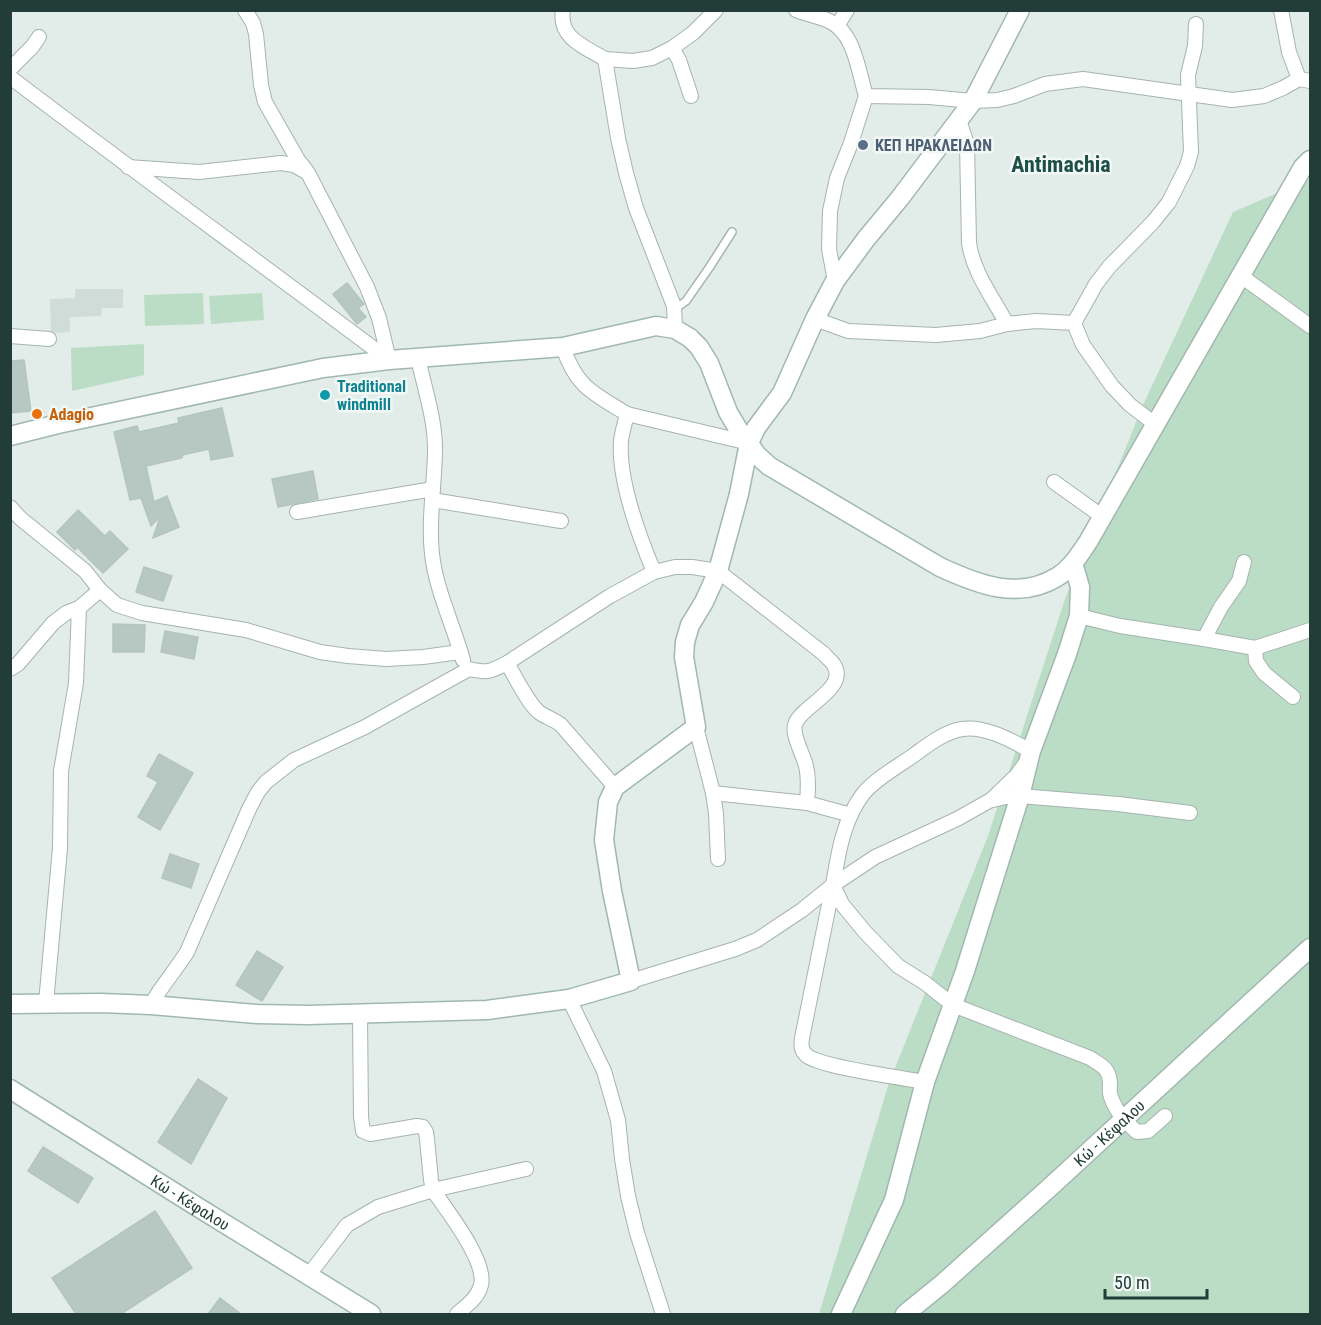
<svg xmlns="http://www.w3.org/2000/svg" width="1321" height="1325" font-family="'Roboto Condensed',sans-serif">
<style>
.built{fill:#d0dcd7}
.green{fill:#bbddc6}
.building{fill:#b7c7c1;stroke:#b4c5bf;stroke-width:1.5}
.lines{fill:none;stroke-linecap:round;stroke-linejoin:round}
.lane-casing{stroke:#a5b4af;stroke-width:10}
.street-casing{stroke:#a5b4af;stroke-width:16}
.secondary-casing{stroke:#a0b8b1;stroke-width:21}
.lane{stroke:#fff;stroke-width:7}
.street{stroke:#fff;stroke-width:14}
.secondary{stroke:#fff;stroke-width:18}
.service-dot{fill:#5c6f8a;stroke:#f2f8f6;stroke-width:2}
.culture-dot{fill:#0f9aa8;stroke:#f2f8f6;stroke-width:2}
.food-dot{fill:#e8710a;stroke:#f2f8f6;stroke-width:2}
.labels{text-anchor:middle;dominant-baseline:central;stroke-width:5;stroke-linejoin:round;paint-order:stroke}
.service-label{font-size:16px;font-weight:bold;fill:#4e5e75;stroke:#f2f8f6;text-anchor:start}
.culture-label{font-size:16px;font-weight:bold;fill:#0d838f;stroke:#f2f8f6;text-anchor:start}
.food-label{font-size:16px;font-weight:bold;fill:#c56008;stroke:#f2f8f6;text-anchor:start}
.street-label{font-size:16px;fill:#223d37;stroke:#f2f8f6}
.district-label{font-size:22px;font-weight:bold;fill:#1e4f46;stroke:#f2f8f6}
</style>
<rect width="100%" height="100%" fill="#e2ece8"/>
<polygon class="built" points="75,289 123,289 123,308 102,308 101,316 70,317 70,332 51,333 50,299 75,298"/>
<g class="green">
<polygon points="1310,179 1310,1314 819,1314 889,1083 988,836 1066,596 1143,405 1233,212"/>
<polygon points="203,293 204,324 145,326 144,295"/>
<polygon points="262,293 264,320 211,324 209,296"/>
<polygon points="144,344 144,375 72,391 71,348"/>
</g>
<g class="building">
<polygon points="347,283 364,304 358,308 366,317 357,324 333,294"/>
<polygon points="24,360 31,411 10,413 10,361"/>
<polygon points="222,408 233,456 211,460 209,449 182,455 182,458 146,466 154,502 167,496 179,527 153,538 160,517 151,526 141,498 130,500 114,432 137,426 139,432 179,423 178,418"/>
<polygon points="313,471 318,499 278,507 272,479"/>
<polygon points="78,510 105,536 110,531 128,549 103,573 77,547 75,550 57,532"/>
<polygon points="144,567 172,576 163,601 136,592"/>
<polygon points="113,624 145,625 144,652 113,652"/>
<polygon points="165,631 198,637 194,659 161,652"/>
<polygon points="159,754 193,773 160,830 138,817 158,782 147,776"/>
<polygon points="170,854 199,864 191,888 162,878"/>
<polygon points="257,951 283,967 262,1001 236,985"/>
<polygon points="198,1079 227,1098 191,1164 158,1142"/>
<polygon points="43,1147 93,1178 78,1203 28,1171"/>
<polygon points="155,1211 192,1268 121,1314 76,1314 52,1278"/>
<polygon points="220,1298 241,1314 208,1314"/>
</g>
<g class="lines">
<g class="lane-casing">
<polyline id="lane" points="674,306 679,306 686,301 709,268 732,232"/>
</g>
<g class="street-casing">
<g id="street">
<polyline points="245,10 253,23 256,34 261,85 265,102 298,160 306,170"/>
<path d="M563,10C558,38 585,47 605,59L618,138L626,173L636,208L674,306L675,329"/>
<path d="M796,10C806,14 817,16 827,20C855,31 858,71 866,96L929,97L973,101L997,100L1014,96L1045,84L1083,79L1232,100L1264,96L1283,88L1299,79L1310,81"/>
<polyline points="1281,10 1289,52 1299,79"/>
<polyline points="837,26 847,10"/>
<polyline points="672,48 679,60 691,96"/>
<polyline points="605,59 633,61 652,58 672,48 693,33 716,10"/>
<polyline points="10,69 32,47 39,37"/>
<path d="M10,77C136,173 263,265 389,360"/>
<polyline points="128,167 199,172 281,163 294,165 308,173 367,287 379,318 389,360"/>
<polyline points="1241,276 1310,326"/>
<polyline points="835,281 829,249 830,211 837,178 851,143 866,96"/>
<path d="M815,319L848,331L936,335L980,331L1007,324C993,298 973,272 969,243L967,144L959,120"/>
<polyline points="1074,323 1096,284 1109,267 1153,222 1169,202 1187,166 1191,152 1188,75 1195,46 1196,24"/>
<polyline points="1007,324 1036,321 1074,323 1083,345 1112,386 1130,405 1155,424"/>
<polyline points="10,336 49,339"/>
<path d="M563,347C576,387 593,393 627,414C625,423 622,432 621,441C618,480 639,536 654,572"/>
<path d="M418,358C424,386 435,419 435,448C435,483 428,518 432,554C436,590 453,624 463,660"/>
<polyline points="627,414 749,443"/>
<polyline points="1054,482 1103,517"/>
<polyline points="432,500 561,521"/>
<polyline points="10,507 20,518 85,571 100,590 117,605 142,613 246,630 320,652 348,656 386,659 423,657 460,652"/>
<polyline points="297,512 433,489"/>
<polyline points="1079,616 1120,626 1204,639 1221,607 1239,581 1244,562"/>
<polyline points="1204,639 1255,648"/>
<path d="M507,663L610,596L654,572L675,567H692L718,571L824,654C827,658 832,661 834,665C848,688 804,705 796,722C790,733 803,753 806,766C809,778 808,790 807,803L851,815"/>
<polyline points="10,669 18,664 53,623 66,613 79,608 100,590"/>
<polyline points="1293,697 1264,673 1256,661 1255,648 1310,630"/>
<polyline points="696,727 713,793 807,803"/>
<polyline points="713,793 716,813 718,859"/>
<polyline points="991,800 1017,775 1027,761"/>
<path d="M833,885C838,855 843,820 863,794C875,779 897,767 914,755C928,745 944,732 962,729C985,725 1012,741 1031,751"/>
<polyline points="631,981 735,949 757,940 802,910 833,885 875,857 957,819 989,801 1005,797 1020,796 1118,804 1190,813"/>
<polyline points="569,999 604,1071 618,1120 622,1159 628,1196 637,1233 663,1314"/>
<polyline points="46,1003 60,848 61,771 76,683 79,608"/>
<path d="M151,1005C161,986 176,970 187,952L249,809L258,792L266,782L294,760L365,727L469,669C488,673 490,672 507,663C515,676 528,704 540,713C546,717 555,720 561,725L615,787"/>
<path d="M360,1014L361,1117L363,1131L370,1134L417,1126L423,1127L426,1132L427,1139L431,1180L433,1190C447,1211 487,1261 481,1285C478,1298 466,1306 457,1314"/>
<path d="M925,1082C903,1078 819,1067 806,1055C801,1050 801,1045 802,1038L833,885L842,904L865,932L898,966L925,983L953,1005L1090,1058C1102,1066 1109,1068 1110,1083C1110,1088 1109,1093 1111,1097C1116,1112 1126,1122 1137,1132L1148,1131L1165,1116"/>
<polyline points="308,1276 347,1225 378,1207 433,1190 526,1169"/>
</g>
</g>
<g class="secondary-casing">
<g id="secondary">
<path d="M10,436L58,424L323,368L389,360L563,347L656,326L675,329L690,338L699,347L709,363L728,412L738,429L757,455L769,466L940,567C977,584 1018,601 1057,577C1071,569 1079,555 1088,542L1303,167L1310,160"/>
<polyline points="10,1004 101,1003 151,1005 257,1014 308,1015 487,1010 569,999 631,981 612,891 604,840 608,802 615,787 696,727 684,657 685,642 690,625 704,602 718,571 739,494 749,443 756,428 782,393 815,319 835,281 866,239 900,198 973,101 1020,10"/>
<path id="s1" d="M10,1089L196,1206L371,1314"/>
<polyline points="841,1314 894,1200 925,1082 965,971 985,907 1020,796 1031,751 1067,654 1079,616 1080,587 1073,563"/>
<path id="s2" d="M905,1314L942,1284L1048,1189L1310,948"/>
</g>
</g>
<use href="#lane" class="lane"/>
<use href="#street" class="street"/>
<use href="#secondary" class="secondary"/>
</g>
<circle class="service-dot" cx="863" cy="145" r="6"/>
<circle class="culture-dot" cx="325" cy="395" r="6"/>
<circle class="food-dot" cx="37" cy="414" r="6"/>
<g class="labels">
<g class="service-label">
<text x="875" y="145">ΚΕΠ ΗΡΑΚΛΕΙΔΩΝ</text>
</g>
<g class="culture-label">
<text x="337" y="386">Traditional<tspan x="337" dy="18">windmill</tspan></text>
</g>
<g class="food-label">
<text x="49" y="414">Adagio</text>
</g>
<g class="street-label">
<text stroke="none"><textPath href="#s2" startOffset="273">Κώ - Κέφαλου</textPath></text>
<text stroke="none"><textPath href="#s1" startOffset="213">Κώ - Κέφαλου</textPath></text>
</g>
<g class="district-label">
<text x="1061" y="164">Antimachia</text>
</g>
</g>
<rect width="1321" height="1325" fill="none" stroke="#223d37" stroke-width="24"/>
<path d="M1105 1289v9h102v-9" fill="none" stroke="#223d37" stroke-width="3"/>
<text x="1114" y="1289" font-size="18" fill="#223d37" stroke="#f2f8f6" stroke-width="4.5" paint-order="stroke">50 m</text>
</svg>
